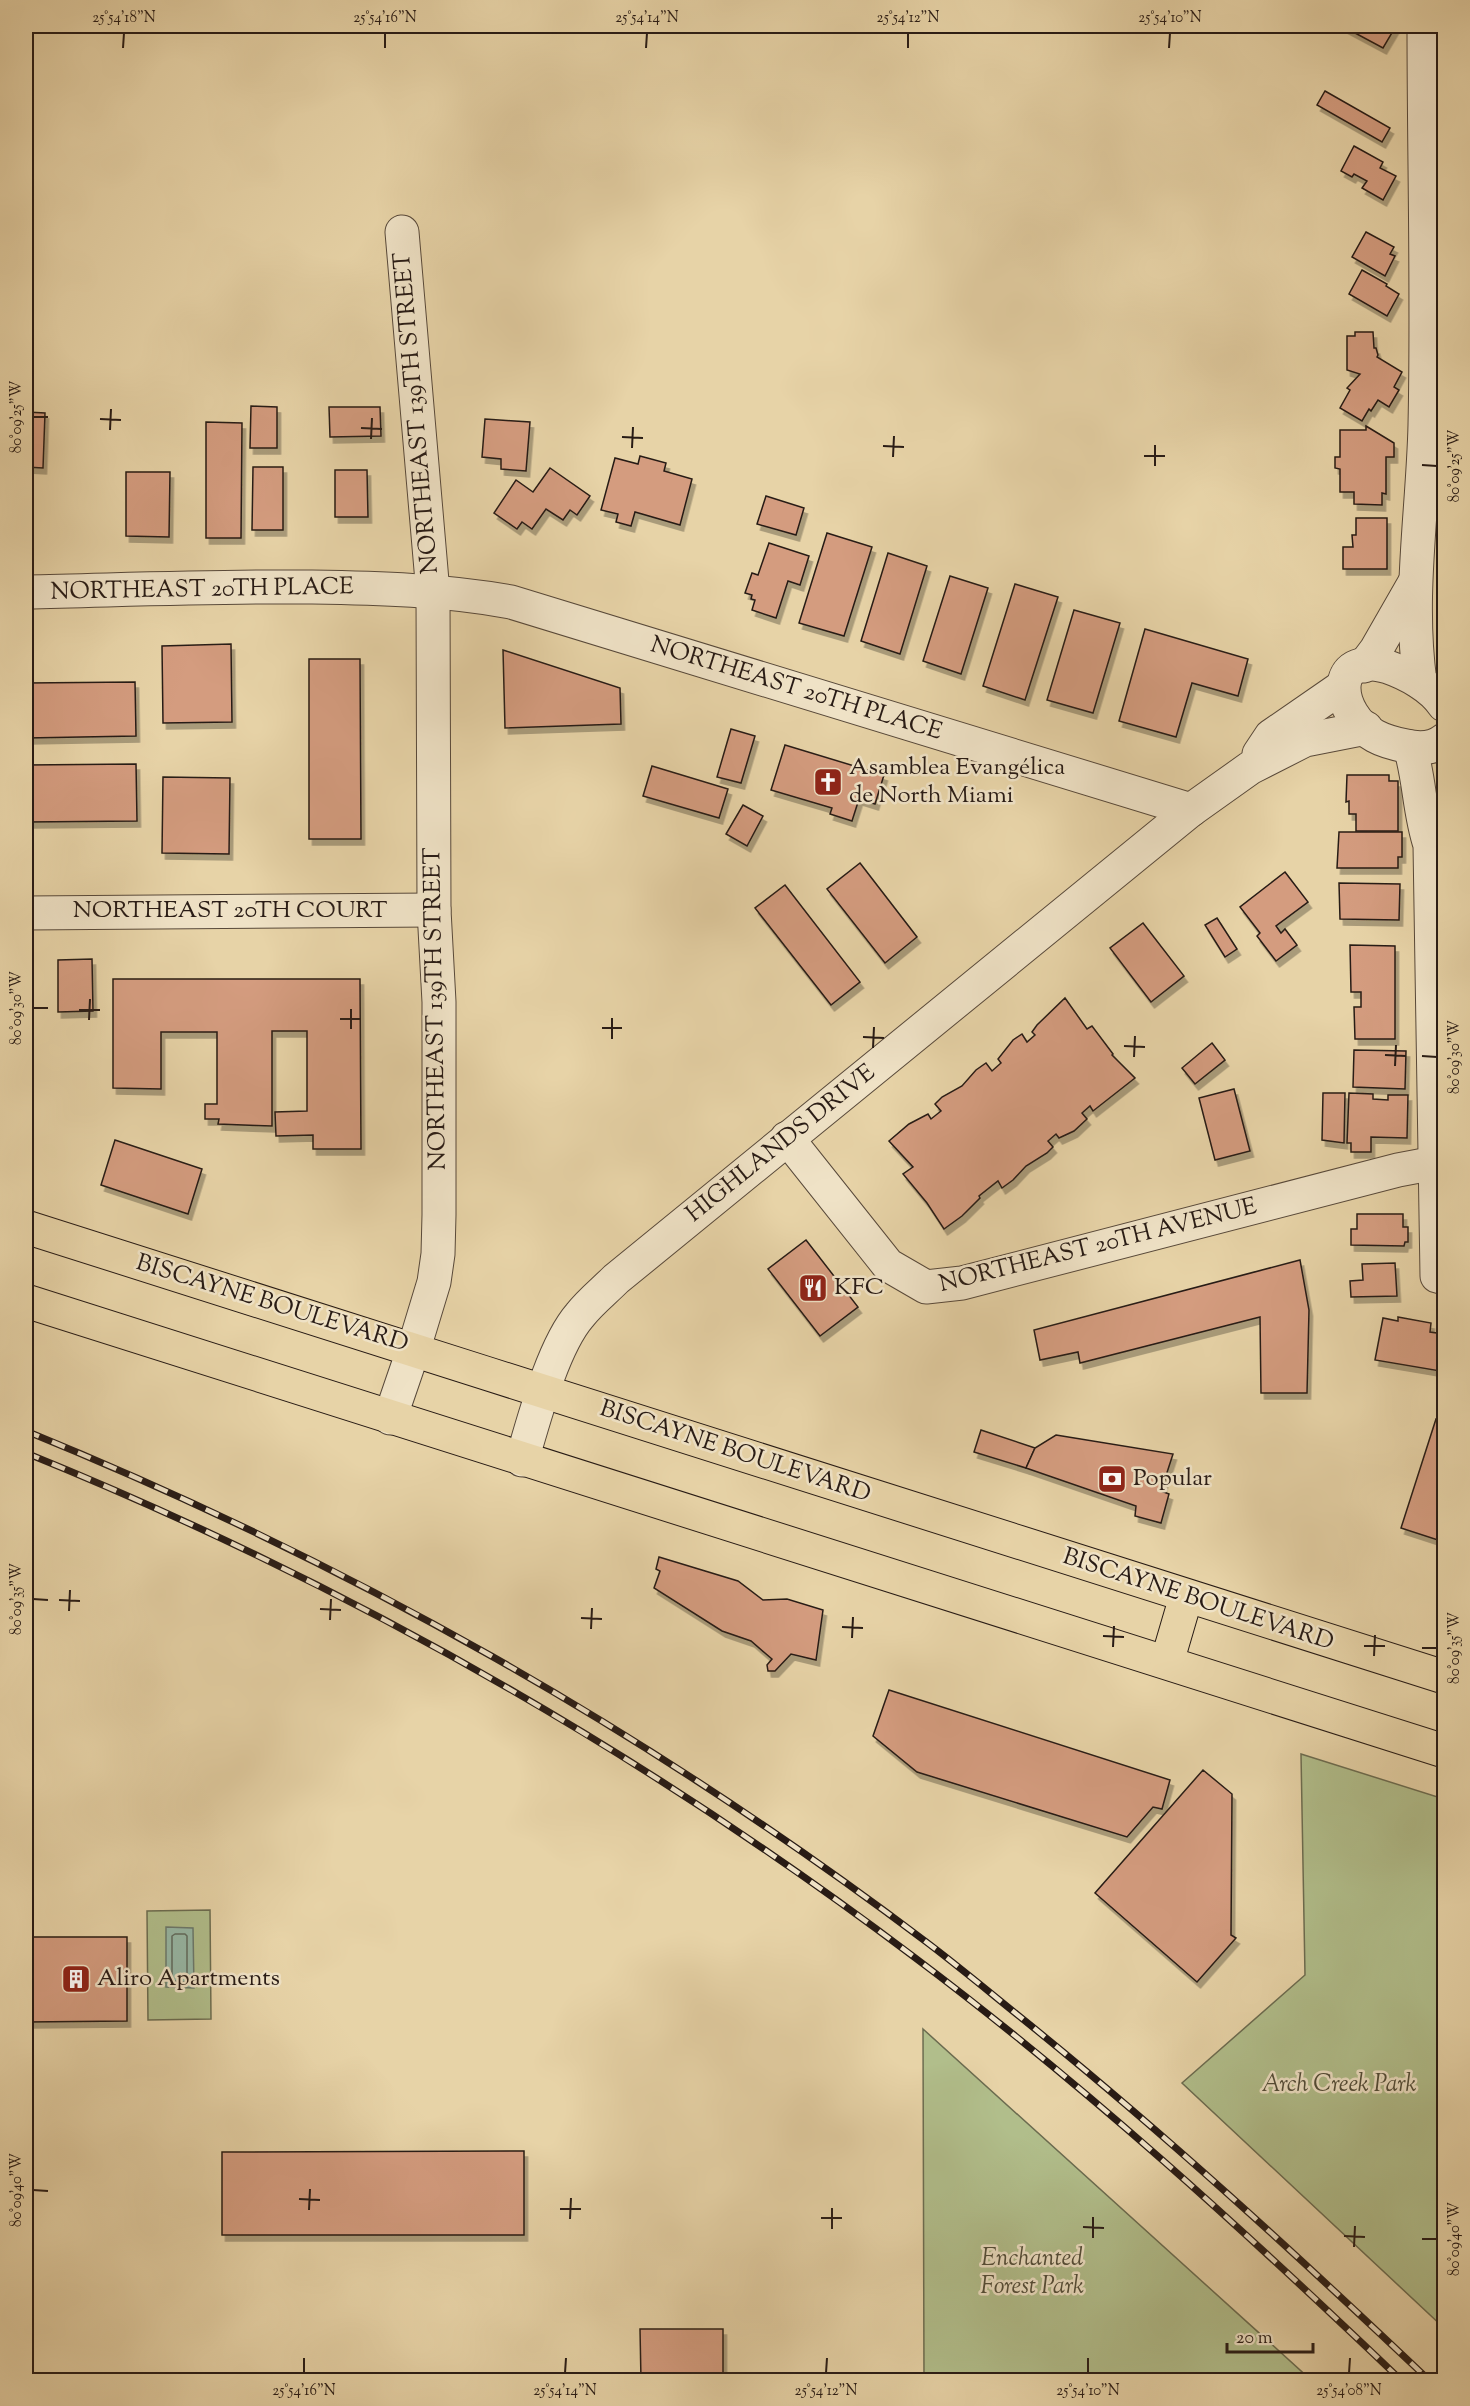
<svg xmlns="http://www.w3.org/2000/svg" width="1470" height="2406" font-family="'Sorts Mill Goudy',serif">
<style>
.green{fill:#b1be8b;stroke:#6c6c50;stroke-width:1.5}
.water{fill:#97b8a6;stroke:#6b796c;stroke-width:1.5}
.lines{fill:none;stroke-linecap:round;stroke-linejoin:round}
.shore{stroke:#606a5e;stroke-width:1.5}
.building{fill:#d49c7f;stroke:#281b15;stroke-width:1.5;filter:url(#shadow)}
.street-casing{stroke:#58493a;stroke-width:35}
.primary-casing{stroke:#281b15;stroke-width:35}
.street{stroke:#efe2c6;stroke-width:33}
.primary{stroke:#e7d3a7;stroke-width:33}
.rail-casing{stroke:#281b15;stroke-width:7}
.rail{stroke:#efe2c6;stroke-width:4.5;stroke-dasharray:14;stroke-linecap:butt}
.ticks{fill:none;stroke:#281b15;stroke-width:2}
.labels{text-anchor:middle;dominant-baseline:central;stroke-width:5;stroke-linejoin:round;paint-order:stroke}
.street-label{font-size:24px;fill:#281b15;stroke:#efe2c6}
.poi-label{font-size:24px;fill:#281b15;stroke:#efe2c6;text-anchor:start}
.park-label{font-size:24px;font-style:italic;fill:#514c38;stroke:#efe2c6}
.neatline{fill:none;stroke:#281b15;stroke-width:2}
.ticks-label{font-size:15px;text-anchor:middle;fill:#281b15}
</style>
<defs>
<filter id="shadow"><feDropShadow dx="3.5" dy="6" stdDeviation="0" flood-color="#0004"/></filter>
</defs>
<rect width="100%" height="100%" fill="#e7d3a7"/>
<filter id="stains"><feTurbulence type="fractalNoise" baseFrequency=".00333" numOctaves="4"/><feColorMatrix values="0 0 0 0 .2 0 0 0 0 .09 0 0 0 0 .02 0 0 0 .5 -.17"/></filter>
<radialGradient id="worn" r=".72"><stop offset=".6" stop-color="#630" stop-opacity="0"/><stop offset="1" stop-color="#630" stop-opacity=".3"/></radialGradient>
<g class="green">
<polygon points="1301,1754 1444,1799 1444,2328 1182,2083 1305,1975"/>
<polygon points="210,1910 211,2019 148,2020 147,1911"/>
<polygon points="923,2029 1310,2379 1312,2380 924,2380"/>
</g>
<polygon class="water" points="166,1927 193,1928 194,1988 166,1987"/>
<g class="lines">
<polygon class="shore" points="175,1934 185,1934 187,1936 187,1979 185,1982 175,1981 172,1979 172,1936"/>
</g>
<g class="building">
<polygon points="1342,26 1396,26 1383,48"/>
<polygon points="1444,82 1444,113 1437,101 1442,98 1440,96 1443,94 1438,86"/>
<polygon points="1325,91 1390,128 1382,142 1317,105"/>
<polygon points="1354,146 1383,162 1380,168 1396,176 1383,200 1362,188 1367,181 1354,174 1352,177 1341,171"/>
<polygon points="1366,232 1394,247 1390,254 1395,256 1385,276 1352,257"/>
<polygon points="1362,270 1387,284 1386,286 1399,294 1387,316 1349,294"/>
<polygon points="1355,332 1373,332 1374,348 1376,348 1378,355 1377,357 1402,372 1394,387 1399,390 1389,407 1378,400 1371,411 1369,409 1362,421 1340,408 1350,390 1347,388 1360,374 1347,370 1347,336 1355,336"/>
<polygon points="251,406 277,407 277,448 250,448"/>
<polygon points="329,407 380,407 381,436 330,437"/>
<polygon points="26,412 45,413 43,468 26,467"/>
<polygon points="485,419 530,422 526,471 501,469 501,459 482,457"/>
<polygon points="206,422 242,423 241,538 206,538"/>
<polygon points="1366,426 1394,443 1394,457 1386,457 1386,494 1382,493 1382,505 1354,504 1354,492 1340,492 1340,469 1335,468 1335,457 1340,457 1340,430 1366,430"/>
<polygon points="640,456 666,463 664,471 692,479 680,525 635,512 631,526 616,522 618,514 601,510 615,458 638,464"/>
<polygon points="253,467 283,467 283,530 252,530"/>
<polygon points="550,468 590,496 577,515 570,510 563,520 546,509 532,529 522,522 517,529 494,513 516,480 533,492"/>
<polygon points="335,470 367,470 368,517 335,517"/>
<polygon points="126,472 170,472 169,537 126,536"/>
<polygon points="766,496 804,508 796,535 757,524"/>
<polygon points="1356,518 1387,518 1387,569 1343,569 1343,547 1353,547 1352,535 1356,535"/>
<polygon points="827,533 872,547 844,636 799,623"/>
<polygon points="769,543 809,556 800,585 788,581 776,618 752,610 755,600 751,599 752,595 745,593 752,573 758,575"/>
<polygon points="888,553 927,566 900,654 861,641"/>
<polygon points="950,576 988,588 961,674 923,661"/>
<polygon points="1015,584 1058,597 1025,700 983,686"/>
<polygon points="1074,610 1120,623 1093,713 1047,700"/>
<polygon points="1145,629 1248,659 1238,696 1192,683 1176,737 1119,721"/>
<polygon points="231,644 232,722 163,723 162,646"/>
<polygon points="503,650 620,688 621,724 505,728"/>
<polygon points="309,659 360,659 361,839 309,839"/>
<polygon points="135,682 136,736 26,738 26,683"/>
<polygon points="731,729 755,736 741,783 717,777"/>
<polygon points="785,745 884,775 875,804 859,799 852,821 830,814 832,808 771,790"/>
<polygon points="136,764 137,821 26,822 26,765"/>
<polygon points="652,766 728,789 719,818 643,796"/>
<polygon points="1347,775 1389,775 1389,781 1398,781 1398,831 1356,831 1356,814 1349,814 1349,801 1346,802"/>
<polygon points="163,777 230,778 229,854 162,853"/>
<polygon points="743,805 763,816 747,846 726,834"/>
<polygon points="1339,832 1402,832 1402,857 1398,857 1398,868 1337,868"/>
<polygon points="860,863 917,937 885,963 827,889"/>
<polygon points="1285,872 1308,902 1276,926 1281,933 1285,929 1297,945 1276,961 1257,936 1260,933 1240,907"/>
<polygon points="1339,883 1400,884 1399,920 1340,919"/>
<polygon points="785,885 860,982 831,1005 755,908"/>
<polygon points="1217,918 1237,949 1225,957 1205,925"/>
<polygon points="1143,923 1184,976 1151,1002 1110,948"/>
<polygon points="1350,945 1395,946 1395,1039 1355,1039 1354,1007 1361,1007 1361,992 1351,992"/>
<polygon points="92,959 93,1011 58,1012 58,960"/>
<polygon points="113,979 360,979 361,1149 313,1149 313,1135 276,1136 275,1112 307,1111 307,1031 272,1031 272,1126 218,1124 219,1119 205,1119 205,1104 217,1104 217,1032 161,1032 161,1089 113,1088"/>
<polygon points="1065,998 1087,1029 1092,1026 1113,1054 1112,1055 1135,1078 1093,1111 1090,1106 1082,1113 1087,1119 1074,1131 1059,1138 1056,1134 1048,1141 1053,1147 1047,1153 1026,1166 1013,1180 1002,1188 998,1181 979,1196 980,1198 962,1216 944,1229 927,1203 903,1174 913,1167 889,1141 909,1124 928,1114 931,1119 941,1111 935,1104 942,1097 962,1086 976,1070 986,1063 992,1071 1001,1063 998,1059 1013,1040 1022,1034 1027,1042 1035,1035 1032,1032 1037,1025"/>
<polygon points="1212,1043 1225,1060 1195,1084 1182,1068"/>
<polygon points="1354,1050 1406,1051 1405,1089 1353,1087"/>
<polygon points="1234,1089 1250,1151 1215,1160 1199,1098"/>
<polygon points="1323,1093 1345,1093 1344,1143 1322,1140"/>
<polygon points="1349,1093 1373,1094 1373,1099 1388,1100 1388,1095 1408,1095 1407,1138 1371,1137 1371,1152 1351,1152 1351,1143 1347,1143"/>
<polygon points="115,1140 202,1169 188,1214 101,1185"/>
<polygon points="1357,1214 1403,1214 1403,1227 1408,1227 1408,1242 1405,1242 1404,1246 1351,1245 1351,1229 1357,1229"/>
<polygon points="806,1240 858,1307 820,1336 768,1269"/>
<polygon points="1300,1260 1309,1310 1307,1393 1261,1393 1260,1317 1080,1363 1078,1352 1040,1360 1034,1330"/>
<polygon points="1395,1263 1397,1296 1351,1297 1350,1281 1363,1280 1362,1264"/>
<polygon points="1398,1317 1431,1323 1430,1332 1444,1334 1440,1371 1375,1360 1383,1318 1398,1321"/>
<polygon points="1436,1419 1444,1421 1444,1542 1401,1528"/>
<polygon points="981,1430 1035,1448 1026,1468 974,1452"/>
<polygon points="1056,1435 1173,1454 1161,1491 1169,1494 1161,1523 1135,1516 1136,1506 1026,1468 1035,1448"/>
<polygon points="659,1557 738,1581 763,1600 787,1599 823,1610 816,1660 791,1654 775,1671 768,1671 767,1665 772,1659 751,1641 722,1631 654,1588 660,1571 656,1569"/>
<polygon points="889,1690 1170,1780 1162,1809 1153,1807 1127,1837 917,1772 873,1736"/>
<polygon points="1203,1770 1232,1794 1231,1935 1236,1938 1197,1982 1095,1893"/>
<polygon points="26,1937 127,1937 127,2021 26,2022"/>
<polygon points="524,2151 524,2235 222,2235 222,2152"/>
<polygon points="640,2329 723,2329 723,2380 641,2380"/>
</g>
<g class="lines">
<g class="street-casing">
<g id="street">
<path d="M26,592C121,590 216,586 312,587C378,588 446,590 511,602L1191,810"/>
<polyline points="1364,666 1376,650 1415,582"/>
<path d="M1420,682C1408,596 1423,511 1425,425C1428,292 1424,158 1424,26"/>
<path d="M1444,705C1432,687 1408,674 1388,667C1327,649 1336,715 1375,736C1384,741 1396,744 1406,746C1420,749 1433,749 1444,740"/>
<path d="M1410,747C1420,780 1419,812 1430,845L1437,1276L1444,1278"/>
<polyline points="1259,754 1271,736 1342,687"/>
<polyline points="26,913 434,910"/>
<polyline points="787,1138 888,1265 926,1287 962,1283 1398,1170 1435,1163"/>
<polyline points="390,1418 414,1348 434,1282 438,1254 439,1215 439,1002 434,910 433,593 402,232"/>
<path d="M522,1460C534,1419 553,1346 580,1315C590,1302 604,1291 616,1279L1191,810L1250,768L1305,740L1366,728"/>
</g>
</g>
<g class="primary-casing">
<g id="primary">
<path d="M26,1227C499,1376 971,1530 1444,1677"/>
<polyline points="26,1301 1444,1751"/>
<polyline points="1167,1662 1186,1597"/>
</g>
</g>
<use href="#street" class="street"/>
<use href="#primary" class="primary"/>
<g class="rail-casing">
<g id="rail">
<path d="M26,1431C350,1563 645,1730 925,1941C957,1965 988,1991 1019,2016C1162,2131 1296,2254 1429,2380"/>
<path d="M26,1453C342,1581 641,1751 914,1957C1086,2086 1246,2232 1401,2380"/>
</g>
</g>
<use href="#rail" class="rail"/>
</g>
<path class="ticks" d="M123,48L124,33M385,48V33M646,48L647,33M908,48V33M1169,48L1170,33M33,417H48M100,419L121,420M361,428L382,429M110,430L111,409M622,437L643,438M371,439L372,418M883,446L904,447M632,448L633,427M1144,456H1165M893,457L894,436M1422,465L1437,466M1155,466V445M33,1008H48M79,1010H100M340,1019H361M89,1020L90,999M602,1028H622M351,1029V1009M863,1037L884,1038M612,1039V1018M1124,1046L1145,1047M873,1048L874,1027M1385,1055L1406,1056M1422,1056L1437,1057M1134,1057L1135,1036M1395,1066L1396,1045M33,1599L48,1600M59,1600L80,1601M320,1609L341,1610M69,1611L70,1590M581,1618L602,1619M330,1620L331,1599M842,1627L863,1628M591,1629L592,1608M1103,1636L1124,1637M852,1638L853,1617M1364,1646H1385M1113,1647L1114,1626M1422,1648H1437M1374,1656L1375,1635M33,2190L48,2191M299,2199L320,2200M560,2209H581M309,2210L310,2189M821,2218H842M570,2219L571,2198M1083,2227L1104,2228M832,2229V2208M1344,2236L1365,2237M1093,2238V2217M1422,2239H1437M1354,2247L1355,2226M304,2373V2358M565,2373L566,2358M826,2373L827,2358M1088,2373V2358M1349,2373L1350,2358"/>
<defs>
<g id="church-square" transform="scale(1.5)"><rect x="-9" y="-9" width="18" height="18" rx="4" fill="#8f2418" stroke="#efe2c6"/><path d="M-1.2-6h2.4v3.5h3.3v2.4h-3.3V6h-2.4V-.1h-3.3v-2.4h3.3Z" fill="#fff"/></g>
<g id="restaurant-square" transform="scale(1.5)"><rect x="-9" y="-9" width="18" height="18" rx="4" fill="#8f2418" stroke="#efe2c6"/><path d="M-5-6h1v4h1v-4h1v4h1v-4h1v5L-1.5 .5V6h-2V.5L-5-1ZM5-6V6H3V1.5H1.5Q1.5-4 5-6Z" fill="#fff"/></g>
<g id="bank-square" transform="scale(1.5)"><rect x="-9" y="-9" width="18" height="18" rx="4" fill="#8f2418" stroke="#efe2c6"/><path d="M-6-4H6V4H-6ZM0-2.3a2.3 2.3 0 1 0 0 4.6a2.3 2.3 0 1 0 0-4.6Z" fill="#fff"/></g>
<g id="building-square" transform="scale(1.5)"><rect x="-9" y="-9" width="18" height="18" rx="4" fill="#8f2418" stroke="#efe2c6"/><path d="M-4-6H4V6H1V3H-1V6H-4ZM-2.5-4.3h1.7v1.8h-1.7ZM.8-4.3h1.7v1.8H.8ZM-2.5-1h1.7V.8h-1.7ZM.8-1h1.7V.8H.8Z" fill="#fff"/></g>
</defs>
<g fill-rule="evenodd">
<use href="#church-square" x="828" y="782"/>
<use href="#restaurant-square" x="813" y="1288"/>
<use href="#bank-square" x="1112" y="1479"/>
<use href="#building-square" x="76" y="1979"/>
</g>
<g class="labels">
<g class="street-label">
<text transform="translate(417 413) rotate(-95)">NORTHEAST 139TH STREET</text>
<text transform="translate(202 590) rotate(-1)">NORTHEAST 20TH PLACE</text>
<text transform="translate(796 689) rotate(17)">NORTHEAST 20TH PLACE</text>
<text x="230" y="911">NORTHEAST 20TH COURT</text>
<text transform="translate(436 1009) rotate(-91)">NORTHEAST 139TH STREET</text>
<text transform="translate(781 1144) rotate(-39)">HIGHLANDS DRIVE</text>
<text transform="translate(1098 1246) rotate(-14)">NORTHEAST 20TH AVENUE</text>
<text transform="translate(272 1304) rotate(17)">BISCAYNE BOULEVARD</text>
<text transform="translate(735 1452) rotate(18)">BISCAYNE BOULEVARD</text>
<text transform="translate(1198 1600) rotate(18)">BISCAYNE BOULEVARD</text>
</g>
<g class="poi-label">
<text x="849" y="768">Asamblea Evangélica<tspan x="849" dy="28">de North Miami</tspan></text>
<text x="834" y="1288">KFC</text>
<text x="1133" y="1479">Popular</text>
<text x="97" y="1979">Aliro Apartments</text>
</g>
<g class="park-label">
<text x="1339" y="2085">Arch Creek Park</text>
<text x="1032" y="2259">Enchanted<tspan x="1032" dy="28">Forest Park</tspan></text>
</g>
</g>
<rect width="1470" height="2406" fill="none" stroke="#e7d3a7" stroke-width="66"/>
<path d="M1227 2343v9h86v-9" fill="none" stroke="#281b15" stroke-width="3"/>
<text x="1236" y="2343" font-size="18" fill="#281b15" stroke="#efe2c6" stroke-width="4.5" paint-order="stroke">20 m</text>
<rect x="33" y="33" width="1404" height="2340" class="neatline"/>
<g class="ticks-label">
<text x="124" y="22">25°54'18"N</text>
<text x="385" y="22">25°54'16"N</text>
<text x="647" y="22">25°54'14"N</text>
<text x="908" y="22">25°54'12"N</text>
<text x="1170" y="22">25°54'10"N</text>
<text transform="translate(16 417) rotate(-90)" y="5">80°09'25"W</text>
<text transform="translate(1454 466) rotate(-90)" y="5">80°09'25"W</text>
<text transform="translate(16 1008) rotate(-90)" y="5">80°09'30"W</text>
<text transform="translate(1454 1057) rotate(-90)" y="5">80°09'30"W</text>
<text transform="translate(16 1599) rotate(-90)" y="5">80°09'35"W</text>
<text transform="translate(1454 1648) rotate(-90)" y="5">80°09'35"W</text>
<text transform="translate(16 2190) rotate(-90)" y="5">80°09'40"W</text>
<text transform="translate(1454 2239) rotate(-90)" y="5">80°09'40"W</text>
<text x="304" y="2395">25°54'16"N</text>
<text x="565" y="2395">25°54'14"N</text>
<text x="826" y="2395">25°54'12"N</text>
<text x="1088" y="2395">25°54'10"N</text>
<text x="1349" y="2395">25°54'08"N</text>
</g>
<rect width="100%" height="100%" filter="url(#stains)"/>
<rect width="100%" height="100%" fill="url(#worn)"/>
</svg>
